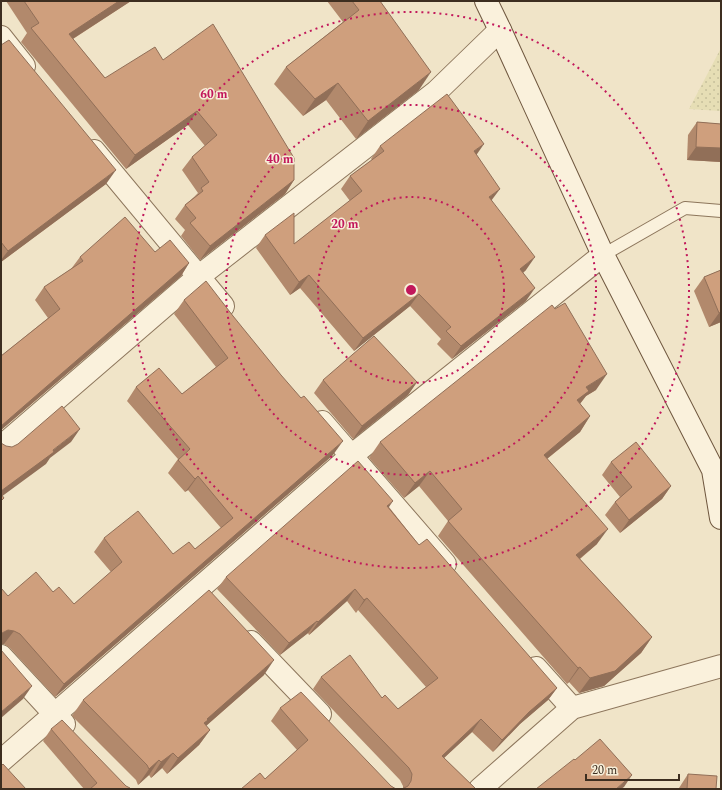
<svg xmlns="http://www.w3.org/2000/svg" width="722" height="790" font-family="Spectral,serif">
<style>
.farmland{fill:url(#farmland-dots)}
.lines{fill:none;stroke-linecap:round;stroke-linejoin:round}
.lane-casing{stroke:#8d765c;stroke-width:14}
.street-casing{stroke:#8d765c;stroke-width:24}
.secondary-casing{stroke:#6f573f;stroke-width:24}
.lane{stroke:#faf1dc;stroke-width:12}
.street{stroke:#faf1dc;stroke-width:22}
.secondary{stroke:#faf1dc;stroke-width:22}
.wall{fill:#b2896c}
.shaded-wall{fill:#916f58}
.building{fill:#cf9f7d;stroke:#916f58}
.ring{fill:none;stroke:#c2185b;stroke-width:2;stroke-dasharray:2 4}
.centre{fill:#c2185b;stroke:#f7eed8;stroke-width:2}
.ring-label{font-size:12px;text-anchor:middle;font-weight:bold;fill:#c2185b;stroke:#f7eed8;stroke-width:3;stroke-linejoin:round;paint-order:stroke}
</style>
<defs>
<pattern id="farmland-dots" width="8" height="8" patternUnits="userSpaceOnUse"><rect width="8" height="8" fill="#e6deb5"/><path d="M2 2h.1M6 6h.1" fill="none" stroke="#c6bf9b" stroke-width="1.8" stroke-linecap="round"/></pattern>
</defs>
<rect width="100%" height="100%" fill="#f0e4c8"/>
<polygon class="farmland" points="721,48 721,111 689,109"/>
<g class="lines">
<g class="lane-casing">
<polyline id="lane" points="603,255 685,208 721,211"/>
</g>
<g class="street-casing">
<g id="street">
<polyline points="1,37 24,66"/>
<polyline points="94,151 223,306"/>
<polyline points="322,422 445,564"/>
<polyline points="1,447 198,277 436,92 500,30"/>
<polyline points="251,642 320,714"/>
<polyline points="1,656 64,724"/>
<polyline points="536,668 572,708"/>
<polyline points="1,761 351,456 603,255"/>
<polyline points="480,789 572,708 721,666"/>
</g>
</g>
<g class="secondary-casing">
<polyline id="secondary" points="486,1 500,30 603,255 713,470 721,518"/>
</g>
<use href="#lane" class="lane"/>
<use href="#street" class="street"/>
<use href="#secondary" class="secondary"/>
</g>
<g class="wall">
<polygon points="6,1 131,1 73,39 105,78 163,60 294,180 285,194 200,260 181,236 185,230 175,219 185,205 194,197 198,193 182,170 192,157 205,146 188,125 126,169 21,42 27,33"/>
<polygon points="327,1 380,1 419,90 356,139 326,100 303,116 274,84 286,67 343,22"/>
<polygon points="1,45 106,184 1,262"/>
<polygon points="697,122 721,124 721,162 687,160 688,135"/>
<polygon points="380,146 476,155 492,201 526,270 523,273 526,301 452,359 437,344 441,339 410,306 354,351 300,288 290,295 256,248 265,235 294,244 350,201 341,189 350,176 372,160 371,159"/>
<polygon points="155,252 189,263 181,276 1,430 1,356 48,318 35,300 44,287 71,269 80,257"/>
<polygon points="721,270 721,322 709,327 694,291 704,277"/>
<polygon points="184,300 333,455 55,697 10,648 4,644 8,596 53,592 74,604 111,572 94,552 104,538 173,554 195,549 221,528 188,490 185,492 168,473 178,459 127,401 136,387 182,394 216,367 174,314"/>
<polygon points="323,380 417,382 408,395 353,439 314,393"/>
<polygon points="596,390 586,396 580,404 590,416 580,432 547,459 597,544 580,559 652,637 641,653 604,686 579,693 569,682 567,684 438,536 448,521 419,486 404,498 369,458 380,442"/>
<polygon points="611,462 671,486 662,499 620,533 605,515 615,502 620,497 602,475"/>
<polygon points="389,507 419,545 557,688 548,700 520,724 493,752 472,732 444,758 476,789 241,789 265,779 297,750 271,721 280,708 391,786 396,789 403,788 403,786 400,780 313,689 321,677 382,698 398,709 426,687 358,610 356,613 347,601 309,635 308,633 280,655 217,589 226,577"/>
<polygon points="264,675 206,726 210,730 199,745 167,774 162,768 151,778 149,775 138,785 136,780 72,716 83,700"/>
<polygon points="51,729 129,789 84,789 43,741"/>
<polygon points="688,774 716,789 679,789 679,788"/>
</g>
<g class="shaded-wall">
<polygon points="119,1 131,1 60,47 69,34"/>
<polygon points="431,72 419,90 356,139 368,121"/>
<polygon points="338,83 326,100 303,116 315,99"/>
<polygon points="197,111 188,125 126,169 135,155"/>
<polygon points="484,144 475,157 474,151"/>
<polygon points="696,147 721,148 721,162 687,160"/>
<polygon points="116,170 106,184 1,262 1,260 8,251"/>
<polygon points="294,180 285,194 200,260 210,246"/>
<polygon points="500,189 491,201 489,197"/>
<polygon points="535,257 526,270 511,282 520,269"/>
<polygon points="189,263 181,276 1,430 1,426"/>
<polygon points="309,275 300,288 290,295 299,282"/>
<polygon points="535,288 526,301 452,359 461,346"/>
<polygon points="419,294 410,306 354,351 363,338"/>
<polygon points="721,312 721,322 709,327 719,313"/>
<polygon points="607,374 596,390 586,396 578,406 566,415 586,387"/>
<polygon points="417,382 408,395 353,439 362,426"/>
<polygon points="590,416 580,432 533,470 544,455"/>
<polygon points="80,429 71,442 50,458 46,464 1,497 1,491"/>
<polygon points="343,441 333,455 55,697 64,684"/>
<polygon points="430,471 419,486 404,498 415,483"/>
<polygon points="198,476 188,490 185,492 195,479"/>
<polygon points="671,486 662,499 620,533 629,520"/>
<polygon points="393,501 385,513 387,506"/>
<polygon points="608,529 597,544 566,570 576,555"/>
<polygon points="355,589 347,601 309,635 318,622"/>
<polygon points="367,598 358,610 356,613 364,600"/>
<polygon points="317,621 308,633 280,655 289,643"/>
<polygon points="8,630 14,631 4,644 1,644 1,635 2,633"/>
<polygon points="652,637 641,653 604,686 579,693 590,678"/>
<polygon points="274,660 264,675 199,732 193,738 207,719"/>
<polygon points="580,667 569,682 567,684 578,668"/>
<polygon points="32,686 23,699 1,718 1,712"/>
<polygon points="557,688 548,700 520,724 493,752 502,740 529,712"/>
<polygon points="481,719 472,732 433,768 442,756"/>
<polygon points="210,730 199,745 167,774 178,758"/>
<polygon points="173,753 162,768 151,778 161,762"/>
<polygon points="159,760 149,775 138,785 149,769"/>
<polygon points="632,775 624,787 621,789 616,789"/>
</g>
<g class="building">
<polygon points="24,1 119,1 69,34 105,78 155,47 163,60 213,24 294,158 294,180 210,246 190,223 196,218 185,205 203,191 201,188 209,182 192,157 217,135 197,111 135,155 31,28 39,23"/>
<polygon points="352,1 380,1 431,72 368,121 338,83 315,99 286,67 359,10"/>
<polygon points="9,40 116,170 8,251 1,242 1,45"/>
<polygon points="447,94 484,144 474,151 500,189 489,197 535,257 520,269 535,288 461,346 446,331 451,327 419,294 363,338 309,275 299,282 265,235 294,213 294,244 362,191 350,176 384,151 380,146"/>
<polygon points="697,122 721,124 721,148 696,147"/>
<polygon points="125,217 155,252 170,240 189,263 1,426 1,356 60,309 44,287 83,261 80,257"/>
<polygon points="721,270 721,312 719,313 704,277"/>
<polygon points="206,281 233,316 281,375 301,398 304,396 343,441 64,684 20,634 14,631 8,630 2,633 1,635 1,588 8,596 36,572 53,592 59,587 74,604 122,562 104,538 138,511 173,554 189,542 195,549 233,518 198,476 195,479 178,460 190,449 136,387 159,368 182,394 228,358 184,300"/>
<polygon points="565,303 607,374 586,387 589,391 577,400 590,416 544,455 608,529 576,555 652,637 615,671 590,678 580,667 578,668 448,521 462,509 430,471 415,483 380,442 552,305 555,309"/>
<polygon points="374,336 417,382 362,426 323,380"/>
<polygon points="62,406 80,429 53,450 54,452 1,491 1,443 6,446 12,447 18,444"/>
<polygon points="636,442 671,486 629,520 615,502 632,487 611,462"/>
<polygon points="358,461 393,501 387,506 419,545 427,539 557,688 529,712 502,740 481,719 442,756 476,789 241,789 260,773 265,779 308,740 280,708 301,692 391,786 396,789 402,789 408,786 411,781 412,774 409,768 321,677 350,655 382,698 385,695 398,709 438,678 367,598 364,600 355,589 318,622 317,621 289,643 226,577"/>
<polygon points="1,494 4,498 1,501"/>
<polygon points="209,590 274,660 207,719 208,720 204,723 210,730 178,758 173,753 161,762 159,760 149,769 147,765 83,700"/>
<polygon points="1,650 32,686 1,712"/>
<polygon points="62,720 126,786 130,788 129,789 90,789 97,783 51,729"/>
<polygon points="600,739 632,775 616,789 536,789 574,759 575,760"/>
<polygon points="3,764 26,789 1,789 1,766"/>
<polygon points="688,774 717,776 716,789 687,789"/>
</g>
<g class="ring">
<circle cx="411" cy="290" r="93"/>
<circle cx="411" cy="290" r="185"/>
<circle cx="411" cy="290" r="278"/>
</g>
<circle cx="411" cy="290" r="6" class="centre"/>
<g class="ring-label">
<text x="214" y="98">60 m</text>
<text x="280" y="163">40 m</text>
<text x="345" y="228">20 m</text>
</g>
<rect width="722" height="790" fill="none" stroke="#3d2e20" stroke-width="4"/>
<path d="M586 774v6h93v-6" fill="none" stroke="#3d2e20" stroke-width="2"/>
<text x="592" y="774" font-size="12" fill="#3d2e20" stroke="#f7eed8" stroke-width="3" paint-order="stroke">20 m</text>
</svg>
